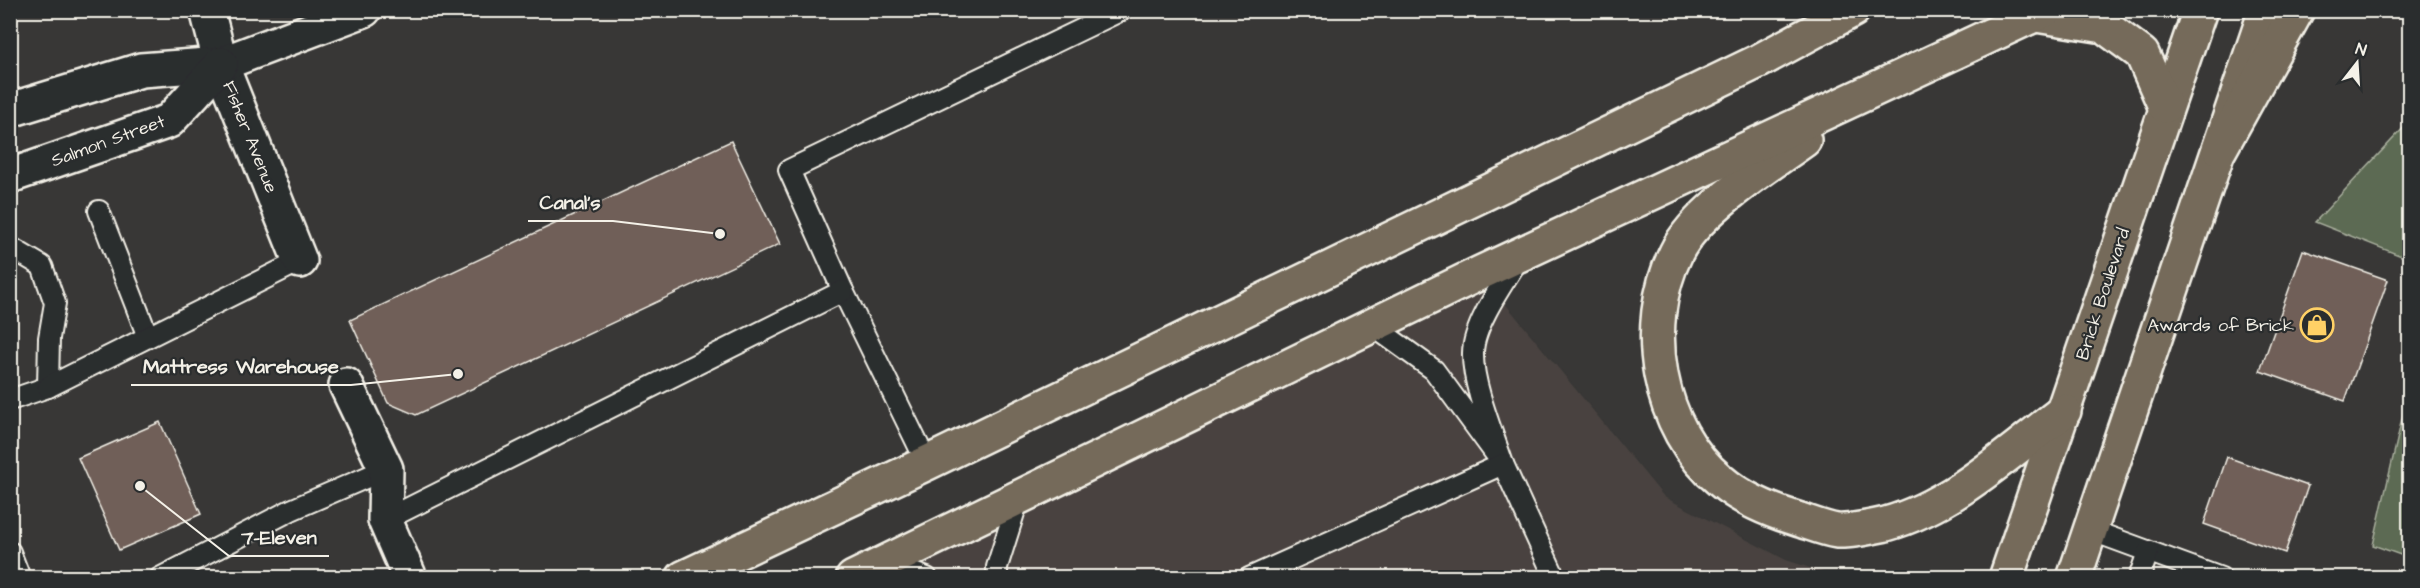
<svg xmlns="http://www.w3.org/2000/svg" width="2420" height="588" font-family="'Architects Daughter',sans-serif">
<style>
.built{fill:#494340}
.green{fill:#5c6a52;stroke:#a8ae9d;stroke-width:1.5}
.building{fill:#705f58;stroke:#f4f1e8;stroke-width:1.5}
.lines{fill:none;stroke-linecap:round;stroke-linejoin:round}
.lane-casing{stroke:#f4f1e8;stroke-width:24}
.street-casing{stroke:#f4f1e8;stroke-width:38}
.primary-casing{stroke:#f4f1e8;stroke-width:38}
.highway-casing{stroke:#f4f1e8;stroke-width:38}
.lane{stroke:#2a2d2e;stroke-width:20}
.street{stroke:#2a2d2e;stroke-width:33}
.primary{stroke:#746a5a;stroke-width:33}
.highway{stroke:#746a5a;stroke-width:33}
.labels{text-anchor:middle;dominant-baseline:central;stroke-width:4.5;stroke-linejoin:round;paint-order:stroke}
.street-label{font-size:18px;fill:#f4f1e8;stroke:#2a2d2e}
.poi-label{font-size:18px;fill:#f4f1e8;stroke:#2a2d2e;text-anchor:end}
.leader{fill:none;stroke:#f4f1e8;stroke-width:2}
.callout-dot{fill:#f4f1e8;stroke:#2a2d2e;stroke-width:2}
.callout-label{font-size:20px;text-anchor:middle;font-weight:bold;fill:#f4f1e8;stroke:#2a2d2e;stroke-width:4.5;stroke-linejoin:round;paint-order:stroke}
</style>
<rect width="100%" height="100%" fill="#383736"/>
<filter id="ink" filterUnits="userSpaceOnUse"><feTurbulence type="fractalNoise" baseFrequency=".0167" numOctaves="2"/><feDisplacementMap in="SourceGraphic" scale="12" xChannelSelector="R" yChannelSelector="G"/><feConvolveMatrix kernelMatrix="1 2 1 2 8 2 1 2 1" color-interpolation-filters="sRGB"/></filter>
<g filter="url(#ink)">
<polygon class="built" points="1480,273 1664,497 1786,560 1838,577 851,578"/>
<g class="green">
<polygon points="2409,122 2409,259 2315,222"/>
<polygon points="2409,388 2410,558 2409,558 2373,545"/>
</g>
<g class="building">
<polygon points="731,141 780,244 416,415 388,403 350,320"/>
<polygon points="2303,250 2388,280 2345,401 2260,371"/>
<polygon points="160,422 201,514 119,550 78,458"/>
<polygon points="2227,457 2308,486 2285,553 2204,524"/>
</g>
<g class="lines">
<g class="lane-casing">
<g id="lane">
<polyline points="99,211 148,337"/>
<polyline points="10,247 42,266 55,303 49,338 48,387 10,400"/>
<path d="M1373,326L1434,370L1503,464C1493,434 1472,384 1473,353C1473,325 1504,282 1519,258"/>
<polyline points="48,387 300,261"/>
<polyline points="927,463 843,291 789,170 1122,10"/>
<polyline points="385,520 843,291"/>
<polyline points="2090,530 2221,578"/>
<polyline points="10,552 20,578"/>
<polyline points="884,562 927,578"/>
<polyline points="160,578 291,510 386,469"/>
<polyline points="997,578 997,567 1019,497"/>
<polyline points="1249,578 1503,464 1555,578"/>
<polyline points="2139,578 2148,552"/>
</g>
</g>
<g class="street-casing">
<g id="street">
<polyline points="207,10 221,64 300,261"/>
<polyline points="10,110 141,70 221,64 364,10"/>
<polyline points="10,176 169,121 221,64"/>
<polyline points="346,385 386,469 385,520 410,578"/>
</g>
</g>
<g class="primary-casing">
<g id="primary">
<polyline points="2006,578 2200,10"/>
<polyline points="2074,578 2266,10"/>
</g>
</g>
<g class="highway-casing">
<g id="highway">
<polyline points="2036,15 2104,26 2142,54 2165,106"/>
<path d="M1804,140C1765,168 1697,210 1676,253C1640,326 1657,429 1721,481C1742,499 1771,511 1797,519C1810,523 1824,529 1837,531C1850,532 1872,527 1886,524C1954,505 2009,452 2064,411"/>
<polyline points="2220,149 2297,10"/>
<polyline points="683,578 927,463 1759,61 1853,10"/>
<polyline points="853,578 1480,273 2045,10"/>
</g>
</g>
<use href="#lane" class="lane"/>
<use href="#street" class="street"/>
<use href="#primary" class="primary"/>
<use href="#highway" class="highway"/>
</g>
</g>
<defs>
<g id="shop-ring" transform="scale(1.725)"><circle r="9.5" fill="#2a2d2e" stroke="#ffd166" stroke-width="1.5"/><path d="M-5-2.5h2.3a2.7 3.5 0 0 1 5.4 0H5L5.5 6h-11ZM-1.5-2.5h3a1.5 2.3 0 0 0-3 0Z" fill="#ffd166"/></g>
</defs>
<g fill-rule="evenodd">
<use href="#shop-ring" x="2317" y="325"/>
</g>
<g class="labels">
<g class="street-label">
<text transform="translate(250 137) rotate(68)">Fisher Avenue</text>
<text transform="translate(108 141) rotate(-20)">Salmon Street</text>
<text transform="translate(2103 294) rotate(-72)">Brick Boulevard</text>
</g>
<g class="poi-label">
<text x="2294" y="325">Awards of Brick</text>
</g>
</g>
<path class="leader" d="M720 234L613 221H528M458 374L351 385H131M140 486L229 556H329"/>
<g class="callout-dot">
<circle cx="720" cy="234" r="6"/>
<circle cx="458" cy="374" r="6"/>
<circle cx="140" cy="486" r="6"/>
</g>
<g class="callout-label">
<text x="570" y="209">Canal's</text>
<text x="241" y="373">Mattress Warehouse</text>
<text x="279" y="544">7-Eleven</text>
</g>
<rect width="2420" height="588" fill="none" stroke="#2a2d2e" stroke-width="36"/>
<rect x="18" y="18" width="2384" height="552" fill="none" stroke="#f4f1e8" stroke-width="2" filter="url(#ink)"/>
<g transform="translate(2357 63) rotate(17)" stroke="#2a2d2e" stroke-width="4.5" paint-order="stroke">
<path d="M0-4.5L10 22L0 15L-10 22Z" fill="#f4f1e8"/>
<text y="-9" font-size="16" font-weight="bold" text-anchor="middle" fill="#f4f1e8">N</text>
</g>
</svg>
